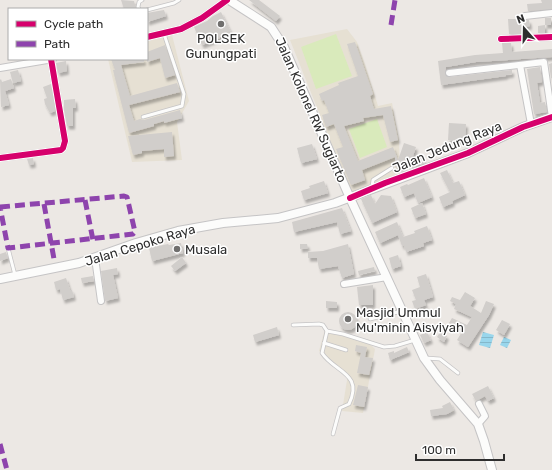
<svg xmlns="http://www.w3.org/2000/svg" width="552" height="470" font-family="Rubik,sans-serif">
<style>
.education{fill:#e6e0d3}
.pitch{fill:#d9eabb}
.water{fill:url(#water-rules)}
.building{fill:#d1cecb;filter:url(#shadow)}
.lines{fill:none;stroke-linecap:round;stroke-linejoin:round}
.lane-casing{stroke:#c5c4c5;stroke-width:4.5}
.street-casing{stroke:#c5c4c5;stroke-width:8}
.secondary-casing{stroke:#c5c4c5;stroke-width:10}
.lane{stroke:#fcfcfb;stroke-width:3}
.street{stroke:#fcfcfb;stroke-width:6}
.secondary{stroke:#fcfcfb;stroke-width:8}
.quiet{stroke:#8e44ad;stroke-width:5;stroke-dasharray:10 5;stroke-linecap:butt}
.cycleway-casing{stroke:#fff;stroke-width:8}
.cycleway{stroke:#d6006c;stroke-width:6}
.poi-dot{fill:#706f6e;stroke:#fff;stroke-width:1.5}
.labels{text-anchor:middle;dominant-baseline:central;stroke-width:3;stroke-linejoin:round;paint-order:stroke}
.poi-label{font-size:13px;fill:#2e2e2e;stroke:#fff;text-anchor:start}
.street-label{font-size:13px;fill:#2e2e2e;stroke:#fff}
</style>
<defs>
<pattern id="water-rules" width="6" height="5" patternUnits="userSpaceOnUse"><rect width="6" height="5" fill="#99d6ec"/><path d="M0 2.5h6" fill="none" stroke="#84b8cb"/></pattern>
<filter id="shadow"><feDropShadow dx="2" dy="3.5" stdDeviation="1" flood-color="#0004"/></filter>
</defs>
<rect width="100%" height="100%" fill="#ece8e4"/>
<g class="education">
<polygon points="347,29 357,42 365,64 378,106 392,103 399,140 400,173 351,193 290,40"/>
<polygon points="172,35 189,101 177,122 182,160 132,162 108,59 147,59 147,41"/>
<polygon points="325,329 369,343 375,349 363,413 342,411 348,374 319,351"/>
</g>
<g class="pitch">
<polygon points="336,34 352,76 316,89 301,47"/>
<polygon points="377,119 387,147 360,158 349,129"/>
</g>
<g class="water">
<polygon points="483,332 494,335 490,348 479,345"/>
<polygon points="504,337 511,340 507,348 500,345"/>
</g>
<g class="building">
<polygon points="121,0 134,1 136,9 124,9"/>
<polygon points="249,0 259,0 280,16 276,21"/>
<polygon points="541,0 552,0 552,9 528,11 527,4 542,3"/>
<polygon points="164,10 166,16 147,22 147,13"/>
<polygon points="221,12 231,32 220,37 220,38 202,45 194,27 207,21 213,16"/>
<rect x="545" y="18" width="6" height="7"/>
<polygon points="508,19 521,19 524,20 529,20 530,26 523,27 523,34 509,34"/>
<polygon points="545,25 545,33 538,33 538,26"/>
<polygon points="355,42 373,94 370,96 374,109 391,106 398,140 390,142 383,115 363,118 364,121 344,126 358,161 393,147 398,160 404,143 416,147 412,159 422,156 425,163 420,165 419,164 405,164 405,168 395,167 395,157 362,170 365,180 351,185 336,149 343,147 334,124 326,127 322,115 329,113 324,100 322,101 319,94 339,85 338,83 358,76 347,44"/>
<polygon points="502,43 511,43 512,52 552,49 552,57 476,62 446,67 445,74 449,77 512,70 512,74 506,75 506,76 441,85 438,61 475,55 503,53"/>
<polygon points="165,45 175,75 165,78 160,58 147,62 147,52"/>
<polygon points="111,59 144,59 144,62 121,65 130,96 177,83 180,92 129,105 134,121 140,119 144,120 180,110 182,118 164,123 164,121 154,124 154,126 129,133 113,70 115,70"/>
<polygon points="66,61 67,71 58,73 56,63"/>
<polygon points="552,63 552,78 551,78 549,64"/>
<polygon points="540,67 542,82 537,83 540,103 545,102 547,112 534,114 527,69"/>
<polygon points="18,70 21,81 13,83 10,72"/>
<polygon points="1,79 2,82 11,79 14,88 5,91 9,105 1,107 0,80"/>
<polygon points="51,84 55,111 50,113 45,104 44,99 47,98 43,87"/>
<polygon points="75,99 76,108 73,108 73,126 67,126 64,110 64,100"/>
<polygon points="449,123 466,124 465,142 448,140"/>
<polygon points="172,132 174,156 164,157 164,149 142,151 142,153 133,155 128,136"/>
<polygon points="312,144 317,159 301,163 297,148"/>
<polygon points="33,158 34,164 29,165 27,159"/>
<polygon points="447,170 453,183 459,181 465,195 452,201 453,203 443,207 439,197 450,192 440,173"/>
<polygon points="424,178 432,197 418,203 414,193 404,197 400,187 407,184 408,185"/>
<polygon points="324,181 328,193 304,200 301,191 310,188 309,186"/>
<polygon points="371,195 375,204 381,195 391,196 397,212 372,223 361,199"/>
<polygon points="422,203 426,214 415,218 411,208"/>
<polygon points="342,208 351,231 340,234 337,222 294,232 292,222"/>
<polygon points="397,222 403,237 415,233 414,231 427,226 432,240 423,243 424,246 406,252 404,245 402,246 398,235 380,243 375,232"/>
<polygon points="181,243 183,253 152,261 149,248 168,244 169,245"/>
<polygon points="300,244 307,244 308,248 300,249"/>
<polygon points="348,244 354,274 342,278 338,266 319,269 317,258 308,258 308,252 323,251"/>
<polygon points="6,252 8,258 0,261 0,254"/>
<polygon points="398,255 401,266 392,269 389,258"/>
<polygon points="182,257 186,263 175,271 171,266"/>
<polygon points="374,267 375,271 359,275 358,271"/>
<polygon points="117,268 118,274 113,275 118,298 105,301 101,271"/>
<polygon points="426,274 433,297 424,300 426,305 415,309 412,301 416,300 412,290 420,287 417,277"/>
<polygon points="93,276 94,281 82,283 81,278"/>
<polygon points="66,278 70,290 72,290 74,297 63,300 60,289 56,290 54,282"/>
<polygon points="373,285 373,305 359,305 357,287"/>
<polygon points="465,292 475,298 470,306 481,313 486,301 494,304 489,315 468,347 457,340 463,330 449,323 452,318 467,325 472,317 454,309 456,304 450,301 452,297 460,300"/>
<polygon points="326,301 337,302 337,308 326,308"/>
<circle cx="348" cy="321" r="9"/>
<polygon points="502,320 510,324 504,335 496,330"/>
<polygon points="277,327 279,335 255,342 253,335"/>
<polygon points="427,332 431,340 424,343 420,335"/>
<polygon points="440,332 447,336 444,342 437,337"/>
<polygon points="356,345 367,347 365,357 373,358 369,375 357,373 361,353 355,351"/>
<polygon points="407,347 409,352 390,360 388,353 394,351 394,353"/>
<polygon points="358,385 368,387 364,407 353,405"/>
<polygon points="488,386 494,398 488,401 485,396 476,401 472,394"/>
<polygon points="450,402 454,410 447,414 431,416 430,410 443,408 442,406"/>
</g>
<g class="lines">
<g class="lane-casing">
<g id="lane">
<polyline points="139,9 138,7 139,2 142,0"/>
<polyline points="147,10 174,3 179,0"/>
<polyline points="143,117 182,106 184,94 164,34"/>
<polyline points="372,187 373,180 392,168"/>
<polyline points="8,248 15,275"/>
<polyline points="370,319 402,311"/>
<polyline points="293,325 319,324 323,325 327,331 343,334 384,347 395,346 415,340"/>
<path d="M327,331L322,353C334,372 364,373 349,404L340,408L333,434"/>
<polyline points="324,343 346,350"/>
<polyline points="426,358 440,359 458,373"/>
</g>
</g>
<g class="street-casing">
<g id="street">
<polyline points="525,16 552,13"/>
<polyline points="147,37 181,29 202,18 227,0"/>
<polyline points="501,39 552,37"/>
<polyline points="520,65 531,124"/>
<polyline points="0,68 53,59"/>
<polyline points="449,73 544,62 552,117"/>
<polyline points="0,158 61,150 63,148 65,141 51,59"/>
<polyline points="95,258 101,301"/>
<polyline points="344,284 387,277"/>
<polyline points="478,424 485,416 479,404"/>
</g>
</g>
<g class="secondary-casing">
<g id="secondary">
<polyline points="229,0 271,27 284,47 350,198 424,358 440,380 478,424 484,441 492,470"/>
<polyline points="0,279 79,263 136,243 178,231 223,223 278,218 335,203 468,153 523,127 552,117"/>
</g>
</g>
<use href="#lane" class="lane"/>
<use href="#street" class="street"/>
<use href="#secondary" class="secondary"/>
<g class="quiet">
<polyline points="391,25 395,0"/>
<polyline points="85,200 93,240"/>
<polyline points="44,204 54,259"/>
<polyline points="0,207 124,196 127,197 135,232 133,234 8,248 0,207"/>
<polyline points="0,444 7,470"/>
</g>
<g class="cycleway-casing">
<g id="cycleway">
<polyline points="147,37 181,29 202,18 227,0"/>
<polyline points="501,39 552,37"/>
<polyline points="0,158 61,150 63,148 65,141 51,59"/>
<polyline points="350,198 385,183 468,153 523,127 552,117"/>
</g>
</g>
<use href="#cycleway" class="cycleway"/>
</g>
<g class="poi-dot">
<circle cx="221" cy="24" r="4"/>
<circle cx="177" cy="249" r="4"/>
<circle cx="348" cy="319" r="4"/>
</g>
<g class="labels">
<g class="poi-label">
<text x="221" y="38" text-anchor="middle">POLSEK<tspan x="221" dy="15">Gunungpati</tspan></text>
<text x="185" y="249">Musala</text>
<text x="356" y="312">Masjid Ummul<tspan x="356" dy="15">Mu'minin Aisyiyah</tspan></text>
</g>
<g class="street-label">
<text transform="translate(311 110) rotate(66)">Jalan Kolonel RW Sugiarto</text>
<text transform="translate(447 147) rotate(-22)">Jalan Jedung Raya</text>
<text transform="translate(140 245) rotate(-17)">Jalan Cepoko Raya</text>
</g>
</g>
<rect x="8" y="8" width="140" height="52" fill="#ffffff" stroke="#ababab"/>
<rect x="16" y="21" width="20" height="6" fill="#d6006c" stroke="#ababab"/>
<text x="44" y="28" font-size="12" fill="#2e2e2e">Cycle path</text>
<rect x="16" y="41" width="20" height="6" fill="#8e44ad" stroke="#ababab"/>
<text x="44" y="48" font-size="12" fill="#2e2e2e">Path</text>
<g transform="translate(524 28) rotate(340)" stroke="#ffffff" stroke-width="3" paint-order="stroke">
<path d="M0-3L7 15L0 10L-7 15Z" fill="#2e2e2e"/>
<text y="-6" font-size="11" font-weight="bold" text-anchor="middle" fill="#2e2e2e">N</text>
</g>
<path d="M416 454v6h88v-6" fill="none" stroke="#2e2e2e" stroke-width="2"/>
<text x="422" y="454" font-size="12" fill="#2e2e2e" stroke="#ffffff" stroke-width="3" paint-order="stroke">100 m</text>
</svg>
